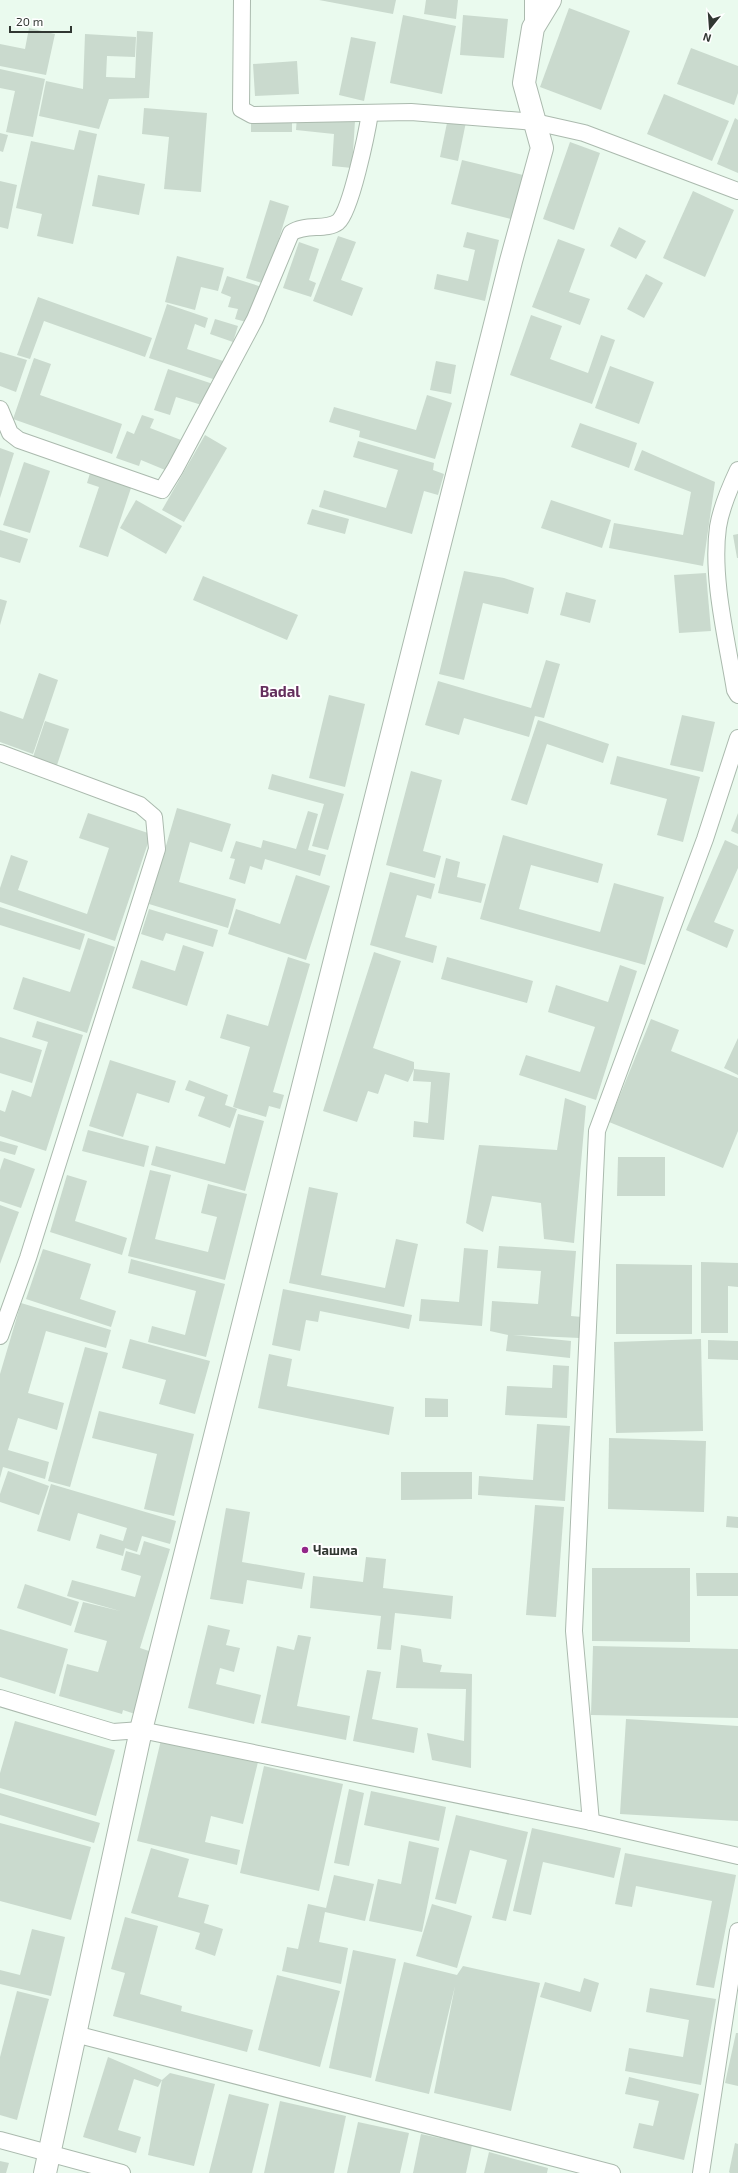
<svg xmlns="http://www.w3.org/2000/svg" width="738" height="2173" font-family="'Exo 2',sans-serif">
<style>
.building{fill:#cadace}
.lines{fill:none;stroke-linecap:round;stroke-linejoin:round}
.street-casing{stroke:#abbaae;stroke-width:18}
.secondary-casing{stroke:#abbaae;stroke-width:24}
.street{stroke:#fff;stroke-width:16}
.secondary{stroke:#fff;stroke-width:22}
.poi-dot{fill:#922688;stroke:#fff;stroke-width:1.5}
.labels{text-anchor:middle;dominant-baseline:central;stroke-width:4;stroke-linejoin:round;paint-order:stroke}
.poi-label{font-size:13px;font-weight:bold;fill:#313732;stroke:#fff;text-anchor:start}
.quarter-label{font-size:15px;font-weight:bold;fill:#642f5d;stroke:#fff}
</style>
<rect width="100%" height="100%" fill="#eafaee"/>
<g class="building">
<polygon points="319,0 396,0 393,14"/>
<polygon points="426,0 458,0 456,19 424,14"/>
<polygon points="569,8 630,31 601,110 540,87"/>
<polygon points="403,15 456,26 442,94 390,83"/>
<polygon points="463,15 508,19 504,58 460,55"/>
<polygon points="29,28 55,34 46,75 0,66 0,44 25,49"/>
<polygon points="137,31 153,32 149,98 109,99 99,129 39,116 46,81 83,89 85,34 136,37 135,57 107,56 106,77 135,78"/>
<polygon points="351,37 376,42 364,101 339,95"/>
<polygon points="691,48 738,66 738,93 734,105 677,84"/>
<polygon points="297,61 299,94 255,96 253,64"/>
<polygon points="0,69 45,79 33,137 6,132 15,91 0,88"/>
<polygon points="664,94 729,121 712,161 647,134"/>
<polygon points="144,108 207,113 201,192 164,189 169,137 142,134"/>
<polygon points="297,116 355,121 352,168 332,166 334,134 296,130"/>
<rect x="251" y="118" width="41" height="14"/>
<polygon points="448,118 466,122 458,161 440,157"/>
<polygon points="735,118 738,120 738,173 717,164"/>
<polygon points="79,130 97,134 73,244 37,236 42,214 16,208 31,141 74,150"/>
<polygon points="0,133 8,135 3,152 0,151"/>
<polygon points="570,142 600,153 574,230 543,219"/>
<polygon points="462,160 523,175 511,219 451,204"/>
<polygon points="98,175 145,184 139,215 92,206"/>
<polygon points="0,181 17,185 8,229 0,227"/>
<polygon points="693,191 734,210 705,277 663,258"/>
<polygon points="270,200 289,206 265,284 246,278"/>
<polygon points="619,227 646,241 636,259 610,246"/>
<polygon points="467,232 499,240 485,301 434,289 437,274 468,281 475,250 463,247"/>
<polygon points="338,236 356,242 341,280 363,288 352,316 313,301"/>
<polygon points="558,239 585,249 569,292 590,299 580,325 532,307"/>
<polygon points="299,242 319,249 309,280 316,283 311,297 283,288"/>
<polygon points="177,256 224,268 218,291 201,287 195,310 165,302"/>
<polygon points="646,274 663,283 644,318 627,309"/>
<polygon points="227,276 262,287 250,323 235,319 238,309 228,307 231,297 221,293"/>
<polygon points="38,297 152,338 145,357 44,321 30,359 17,355"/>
<polygon points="167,304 208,318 205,328 195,324 187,349 226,362 219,381 149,358"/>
<polygon points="531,315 562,326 550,359 588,373 601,335 615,340 592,404 510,375"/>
<polygon points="215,319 238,326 233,342 210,334"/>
<polygon points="0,352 27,360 16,392 0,386"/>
<polygon points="34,358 51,364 40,395 122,424 112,454 13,419"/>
<polygon points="436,361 456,365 451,394 430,390"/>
<polygon points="610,366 654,382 639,424 595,408"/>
<polygon points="168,369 216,385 208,407 176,397 170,415 154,410"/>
<polygon points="427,395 452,403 435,459 359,437 360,431 329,422 334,407 416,430"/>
<polygon points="142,415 154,419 150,428 181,440 170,472 141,460 139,466 116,458 127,431 134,434"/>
<polygon points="580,423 637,443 629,468 571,447"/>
<polygon points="205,435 227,448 184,522 162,510"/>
<polygon points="358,441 434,463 433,470 444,474 438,495 424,491 412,534 319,507 324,490 386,508 398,470 353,457"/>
<polygon points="0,448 14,453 0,498"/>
<polygon points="642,450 715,482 703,566 609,548 614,523 683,535 691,492 634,470"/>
<polygon points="24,462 50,471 30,533 3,525"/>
<polygon points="91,470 132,485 108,557 79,547 99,487 87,483"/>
<polygon points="136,500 182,526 166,554 120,528"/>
<polygon points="551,500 611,520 602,548 541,528"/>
<polygon points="312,509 349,519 345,534 307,524"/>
<polygon points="0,530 28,539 20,563 0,557"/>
<polygon points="738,534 738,558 737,558 733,535"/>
<polygon points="464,571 504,578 534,588 528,614 483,603 464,680 439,674"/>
<polygon points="706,573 711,631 679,633 674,575"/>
<polygon points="203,576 298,615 287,640 193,600"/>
<polygon points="566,592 596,600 590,623 560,615"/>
<polygon points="0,599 7,601 0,625"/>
<polygon points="546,660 560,664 544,718 535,716 529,737 464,718 459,735 425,725 438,681 531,708"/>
<polygon points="39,673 58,680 33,754 0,742 0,711 23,719"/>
<polygon points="329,695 365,704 345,787 309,778"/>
<polygon points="682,715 715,722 703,772 670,765"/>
<polygon points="538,720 609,744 603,763 547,744 527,805 511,800"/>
<polygon points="45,721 69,729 57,765 33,757"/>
<polygon points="617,756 700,777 683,842 657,835 667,799 610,784"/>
<polygon points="411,771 442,780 423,851 441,856 435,878 386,865"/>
<polygon points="272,774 344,794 328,850 312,846 324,804 268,789"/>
<polygon points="177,808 231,824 222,852 190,842 179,882 236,899 228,928 149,904"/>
<polygon points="308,811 318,814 308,850 326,855 320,876 265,859 262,870 250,866 245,884 229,879 235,859 230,858 236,841 261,848 263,840 296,849"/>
<polygon points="88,813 151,834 115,941 0,902 0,888 11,855 28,861 18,890 87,914 109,848 79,838"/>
<polygon points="738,813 738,834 731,831"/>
<polygon points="503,835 603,864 598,883 531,865 519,909 600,932 614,883 664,897 645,965 480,919"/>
<polygon points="725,840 738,846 738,868 714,922 734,930 727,948 686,930"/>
<polygon points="446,858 460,862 457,877 486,884 481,903 438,893"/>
<polygon points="390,872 435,884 431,899 417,895 405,937 437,946 433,963 370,945"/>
<polygon points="296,875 330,886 306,960 228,934 236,909 280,924"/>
<polygon points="0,907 85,934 80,950 0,925"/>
<polygon points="149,909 218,930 213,947 166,933 163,941 141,934"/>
<polygon points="88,938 115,947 87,1033 13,1009 23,977 70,992"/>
<polygon points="183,945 204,952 187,1006 132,988 141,960 175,971"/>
<polygon points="374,952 401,961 373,1048 414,1062 414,1069 450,1073 444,1140 413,1137 414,1121 428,1123 431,1082 413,1081 414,1069 408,1082 385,1074 378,1094 368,1091 357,1122 323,1111"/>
<polygon points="288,957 310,964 273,1092 284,1095 280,1109 269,1106 266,1117 233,1107 250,1047 220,1038 227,1014 268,1026"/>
<polygon points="447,957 533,981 527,1003 441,979"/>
<polygon points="620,965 637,971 596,1100 519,1075 526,1055 580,1072 595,1027 548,1012 556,985 608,1002"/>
<polygon points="651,1019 679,1030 671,1051 738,1078 738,1131 723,1168 609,1122"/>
<polygon points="37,1021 83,1035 46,1151 0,1136 0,1110 5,1112 12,1090 31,1097 48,1042 32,1037"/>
<polygon points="0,1037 42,1050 32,1083 0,1073"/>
<polygon points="738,1038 738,1075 724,1068"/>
<polygon points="110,1060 176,1081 169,1103 137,1093 123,1137 89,1126"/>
<polygon points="189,1080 228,1095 225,1105 237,1109 230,1128 198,1116 205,1097 185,1090"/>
<polygon points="565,1098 586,1106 574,1243 544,1239 541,1203 492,1196 483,1232 466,1223 479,1145 557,1150"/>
<polygon points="238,1114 264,1121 245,1191 151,1165 156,1146 225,1164"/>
<polygon points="88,1130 149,1146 144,1167 82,1151"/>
<polygon points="0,1141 18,1146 15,1155 0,1151"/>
<polygon points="618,1157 665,1157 665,1196 617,1196"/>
<polygon points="4,1158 35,1169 21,1208 0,1201 0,1170"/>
<polygon points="150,1170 171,1175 155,1239 208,1252 217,1217 201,1213 208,1184 247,1194 225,1280 128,1256"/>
<polygon points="67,1175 87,1181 75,1221 127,1238 122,1255 50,1232"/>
<polygon points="309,1187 338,1193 321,1275 385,1288 396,1239 418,1244 404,1307 289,1283"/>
<polygon points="0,1205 19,1212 0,1264"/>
<polygon points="499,1246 576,1251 571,1316 582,1317 580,1338 513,1335 571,1341 570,1358 506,1351 508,1335 490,1331 492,1301 538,1304 541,1271 497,1268"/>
<polygon points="464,1248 488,1250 482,1326 419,1321 421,1299 459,1302"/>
<polygon points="43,1249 91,1264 80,1299 116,1311 111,1327 26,1299"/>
<polygon points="131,1259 225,1284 206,1357 148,1342 152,1326 185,1335 196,1291 128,1273"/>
<polygon points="701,1262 738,1263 738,1287 728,1286 728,1333 701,1333"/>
<polygon points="616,1264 692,1265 692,1334 616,1334"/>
<polygon points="283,1289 412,1315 409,1329 320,1311 318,1322 306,1320 300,1351 272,1345"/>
<polygon points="21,1303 111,1330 106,1348 46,1331 28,1393 64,1403 57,1430 18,1418 8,1450 49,1462 45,1479 3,1467 0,1478 0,1374"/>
<polygon points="130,1339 210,1361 195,1414 159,1404 166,1380 122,1368"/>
<polygon points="701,1339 703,1431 616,1433 614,1342"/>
<polygon points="708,1340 738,1341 738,1360 708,1359"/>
<polygon points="85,1347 108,1353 70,1487 48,1481"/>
<polygon points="269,1354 292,1359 287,1386 394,1407 389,1435 258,1408"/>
<polygon points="553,1365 569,1366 567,1418 505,1415 507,1386 552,1388"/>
<polygon points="425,1398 448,1399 448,1417 425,1417"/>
<polygon points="99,1411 194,1434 174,1516 144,1509 157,1454 92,1438"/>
<polygon points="537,1424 570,1426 565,1501 478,1495 479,1476 533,1480"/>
<polygon points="609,1438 706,1441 704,1512 608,1509"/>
<polygon points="8,1471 49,1486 39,1515 0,1502 0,1494"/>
<polygon points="401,1472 472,1472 472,1499 401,1500"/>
<polygon points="51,1484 176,1521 170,1544 142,1536 137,1552 125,1548 123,1556 96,1548 100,1534 123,1541 127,1528 78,1513 70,1541 37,1531"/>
<polygon points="535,1505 564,1507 556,1617 526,1615"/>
<polygon points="226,1508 250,1512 242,1562 305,1573 302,1589 247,1580 243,1604 210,1599"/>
<polygon points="727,1516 738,1517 738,1528 726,1527"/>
<polygon points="144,1541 170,1549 140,1648 155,1653 138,1715 123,1710 122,1714 59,1696 67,1664 98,1672 107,1641 74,1632 83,1602 120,1611 67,1596 72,1580 135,1597 141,1576 121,1570 126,1551 140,1555"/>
<polygon points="366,1557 386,1559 383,1588 453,1596 451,1619 395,1613 391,1650 377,1649 381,1616 310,1608 313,1576 363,1582"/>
<polygon points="592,1568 690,1568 690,1642 592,1641"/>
<polygon points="696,1573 738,1573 738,1596 697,1596"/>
<polygon points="25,1584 79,1602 71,1626 17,1608"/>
<polygon points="208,1625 230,1630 226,1645 240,1648 234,1672 220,1668 216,1684 261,1695 254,1724 188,1708"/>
<polygon points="0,1629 68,1649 55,1694 0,1677"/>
<polygon points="298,1635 311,1637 297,1706 350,1716 346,1740 261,1723 277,1646 294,1650"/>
<polygon points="401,1645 421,1649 423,1662 442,1665 440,1672 472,1674 471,1768 432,1760 427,1733 464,1741 466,1689 396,1688"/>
<polygon points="593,1646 738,1649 738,1718 591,1715"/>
<polygon points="367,1670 381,1672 372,1719 418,1728 414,1753 353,1741"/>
<polygon points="626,1719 738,1726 738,1821 620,1814"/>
<polygon points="15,1721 115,1750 96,1816 0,1788 0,1773"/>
<polygon points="161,1740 258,1762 243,1824 211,1816 205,1842 240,1850 237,1865 137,1841"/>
<polygon points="264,1766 343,1784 319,1891 240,1873"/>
<polygon points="349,1789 364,1793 349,1866 334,1863"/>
<polygon points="371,1791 446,1807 439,1841 364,1825"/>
<polygon points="0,1793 100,1823 94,1843 0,1815"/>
<polygon points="456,1815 528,1832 506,1921 492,1918 507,1860 470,1850 456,1904 435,1899"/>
<polygon points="0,1823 91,1847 71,1920 0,1901"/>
<polygon points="532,1828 621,1848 614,1878 543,1862 531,1915 513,1911"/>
<polygon points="409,1841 439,1848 422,1932 369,1921 378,1879 401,1884"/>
<polygon points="151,1848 189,1859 178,1897 209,1905 204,1923 223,1929 215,1956 195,1949 200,1933 131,1913"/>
<polygon points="625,1853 736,1875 714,1988 696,1985 712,1901 636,1886 632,1907 615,1904"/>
<polygon points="334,1875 374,1884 365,1921 325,1912 319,1942 348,1948 341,1984 282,1971 287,1947 298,1949 308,1904 326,1908"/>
<polygon points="432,1904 472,1916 457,1968 416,1956"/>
<polygon points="125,1917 158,1926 140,1994 182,2006 181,2011 253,2030 247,2052 113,2016 125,1973 111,1969"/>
<polygon points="32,1929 65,1937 51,1996 0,1984 0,1970 20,1975"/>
<polygon points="353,1950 396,1959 371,2078 329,2068"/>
<polygon points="404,1962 457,1975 463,1966 540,1983 511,2111 434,2093 455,1986 429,2094 375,2081"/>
<polygon points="277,1975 340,1991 320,2067 258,2050"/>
<polygon points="584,1978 599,1983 591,2012 540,1997 545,1982 580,1992"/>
<polygon points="650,1988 716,1999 701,2085 625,2071 629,2048 683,2057 689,2020 646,2012"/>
<polygon points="17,1991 49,1999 17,2120 0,2115 0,2057"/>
<polygon points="736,2033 738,2033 738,2086 725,2083"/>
<polygon points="108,2057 162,2080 170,2073 215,2084 194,2166 148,2155 162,2080 158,2087 134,2079 118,2130 141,2137 136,2153 83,2137"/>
<polygon points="629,2077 699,2094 684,2160 633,2148 639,2123 653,2126 659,2101 625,2094"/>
<polygon points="229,2094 269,2104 252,2173 209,2173"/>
<polygon points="280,2101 346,2116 334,2173 264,2173"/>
<polygon points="358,2122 409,2133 400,2173 347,2173"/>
<polygon points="421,2134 472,2145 466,2173 413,2173"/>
<polygon points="735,2143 738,2144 738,2173 730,2173 729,2172"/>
<polygon points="489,2152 548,2168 547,2173 484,2173"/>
<polygon points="0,2161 9,2163 6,2173 0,2173"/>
</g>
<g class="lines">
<g class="street-casing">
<g id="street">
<polyline points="242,0 241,109 252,115 411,112 535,122 584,133 738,191"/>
<polyline points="533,0 533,28"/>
<path d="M0,409L10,433L19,440L162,490L175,469L255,319L291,233C305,223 326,231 338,222C351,211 367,132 370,113"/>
<path d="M738,470C730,487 721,508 718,527C711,578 727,640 735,690L738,695"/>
<polyline points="0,753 140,805 154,817 157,849 28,1258 0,1336"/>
<polyline points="0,1698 113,1732 141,1730 591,1822 738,1856"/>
<polyline points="591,1822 574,1631 597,1131 705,839 738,738"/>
<polyline points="75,2034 612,2173"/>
<polyline points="0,2140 122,2173"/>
<polyline points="701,2173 738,1931"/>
</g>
</g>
<g class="secondary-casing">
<polyline id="secondary" points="45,2173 141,1730 511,261 542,148 524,83 533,28 550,0"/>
</g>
<use href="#street" class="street"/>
<use href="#secondary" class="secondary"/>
</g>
<circle class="poi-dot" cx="305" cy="1550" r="4"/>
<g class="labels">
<g class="poi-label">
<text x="313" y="1550">Чашма</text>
</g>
<g class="quarter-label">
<text x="280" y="691">Badal</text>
</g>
</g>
<g transform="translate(710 28) rotate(197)" stroke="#ffffff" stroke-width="3" paint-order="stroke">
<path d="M0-3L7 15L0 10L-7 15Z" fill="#313732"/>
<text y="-6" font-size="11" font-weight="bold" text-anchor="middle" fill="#313732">N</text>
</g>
<path d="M10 26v6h61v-6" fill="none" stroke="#313732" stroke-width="2"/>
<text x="16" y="26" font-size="12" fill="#313732" stroke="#ffffff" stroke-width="3" paint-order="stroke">20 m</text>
</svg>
